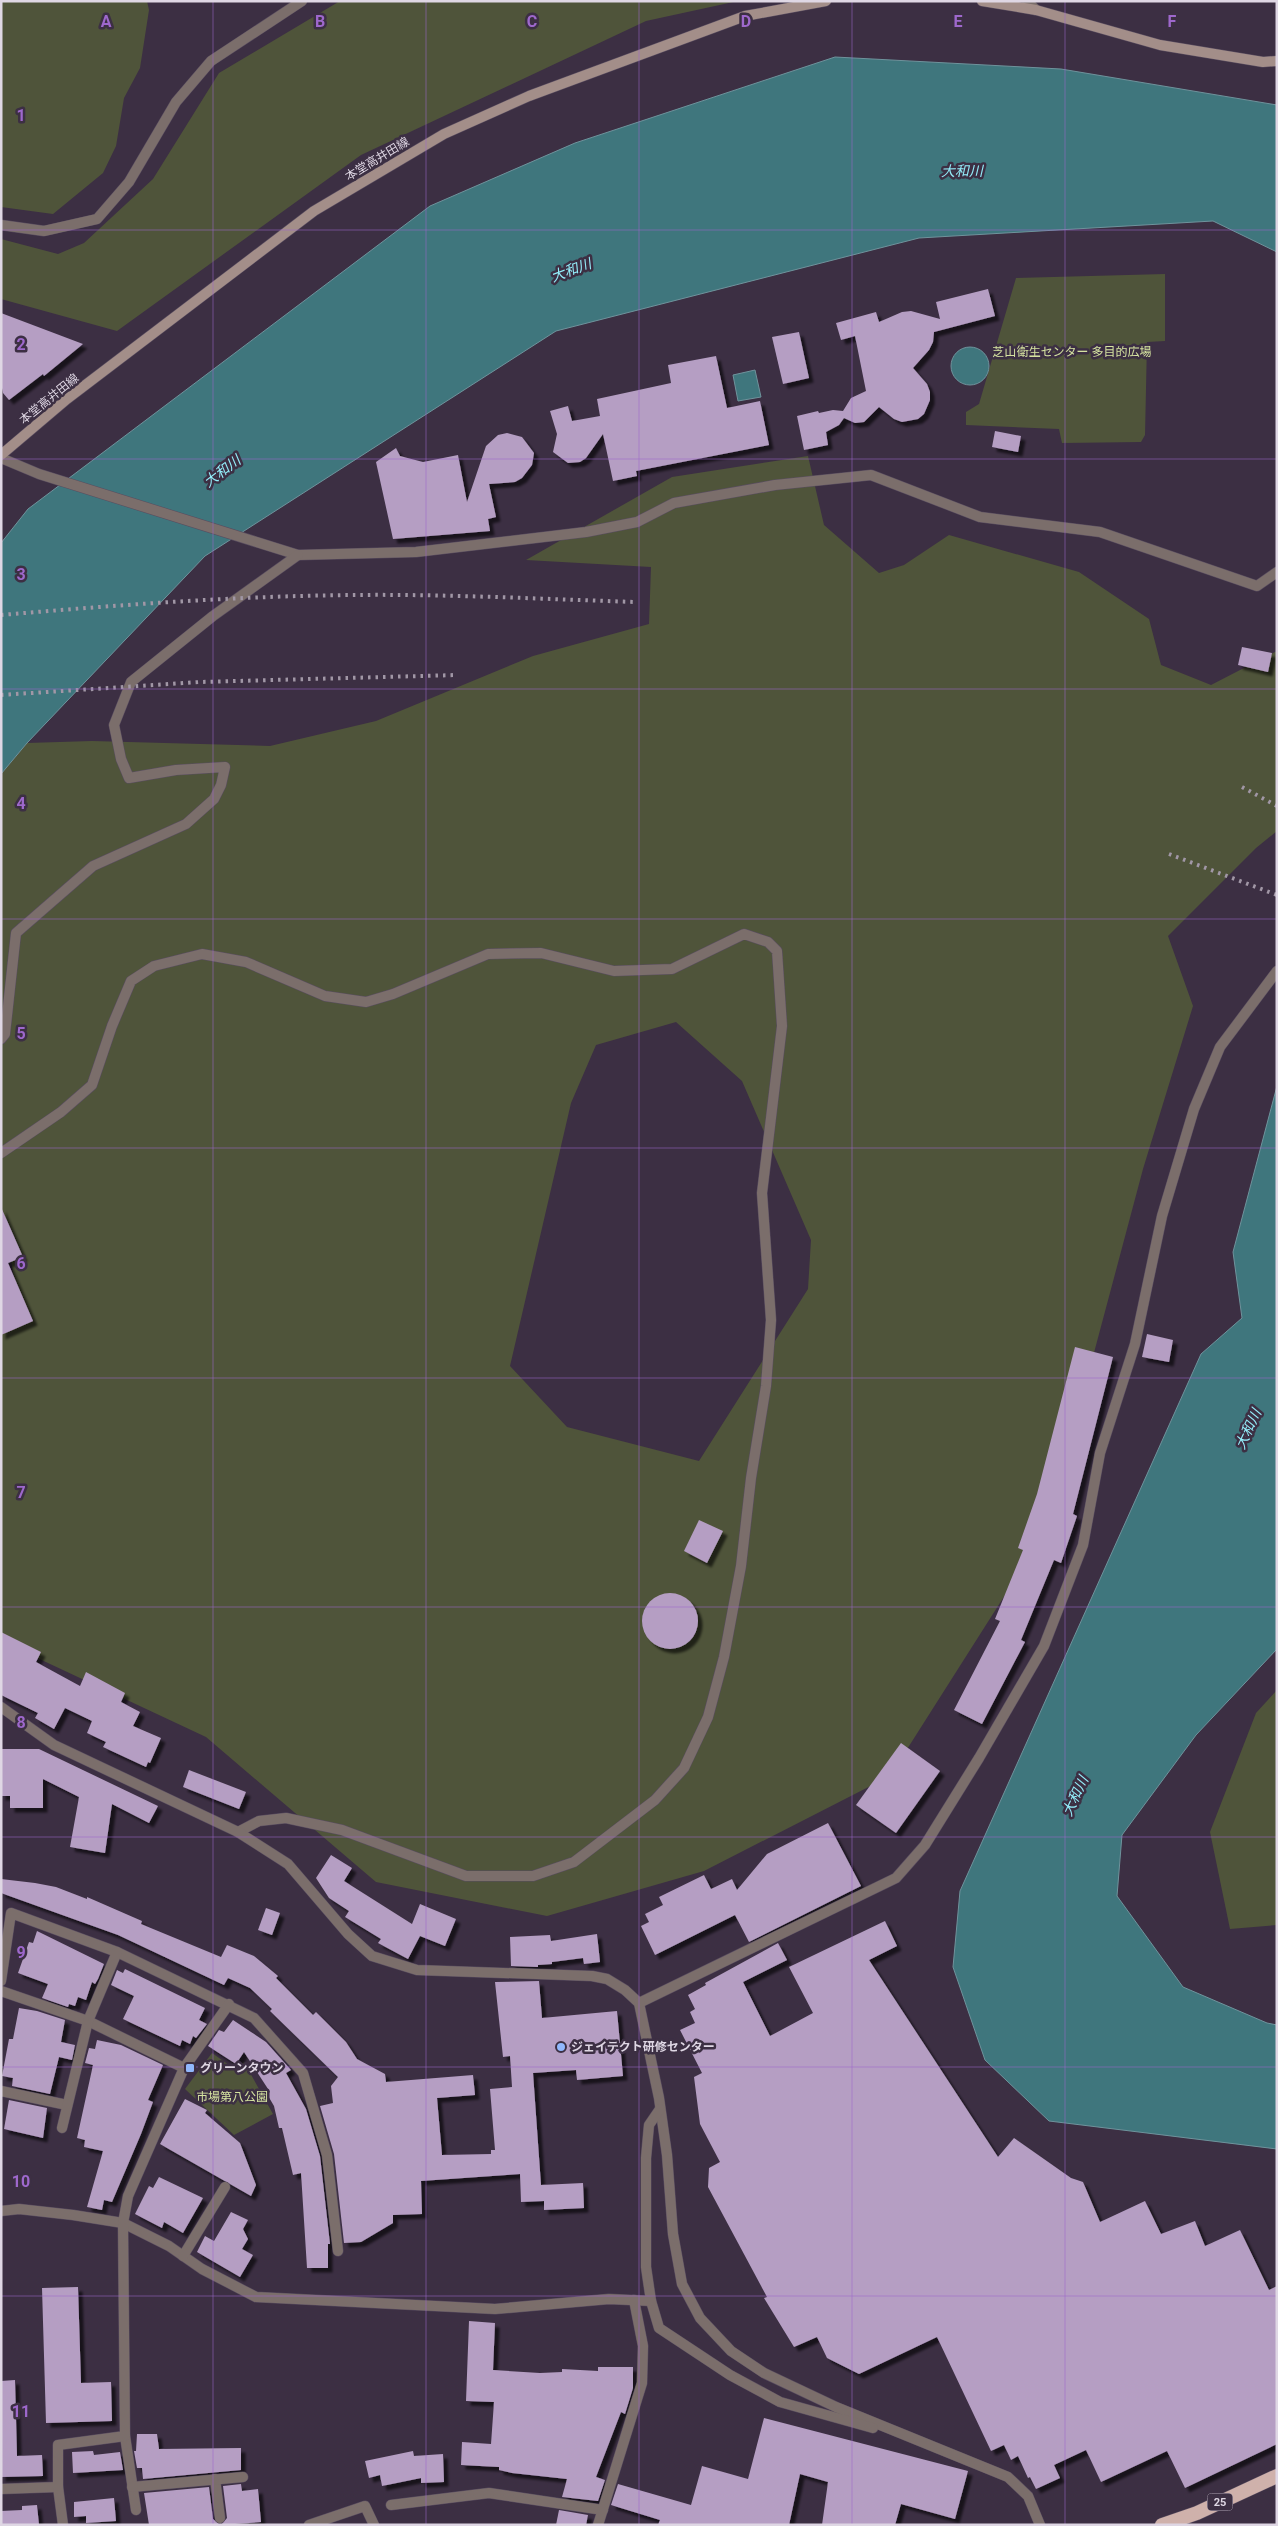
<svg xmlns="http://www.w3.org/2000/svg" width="1278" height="2526" font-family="Roboto,'Noto Sans JP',sans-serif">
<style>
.green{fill:#4f543a;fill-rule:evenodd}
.water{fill:#3f767d;stroke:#6f939c}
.building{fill:#b59ec3;filter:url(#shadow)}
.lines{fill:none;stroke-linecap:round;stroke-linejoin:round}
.minor-casing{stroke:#594d60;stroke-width:11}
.secondary-casing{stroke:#594d60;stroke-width:11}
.trunk-casing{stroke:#594d60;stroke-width:15}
.minor{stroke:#7b6e6b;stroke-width:10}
.secondary{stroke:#a38e89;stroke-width:10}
.trunk{stroke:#cfb1ab;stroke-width:14}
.rail{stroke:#a197a6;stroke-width:4;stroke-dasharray:2.5 5;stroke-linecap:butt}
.grid{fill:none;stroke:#9e68cc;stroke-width:1;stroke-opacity:0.55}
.poi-dot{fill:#91b8fd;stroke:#3c2f43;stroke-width:2}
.labels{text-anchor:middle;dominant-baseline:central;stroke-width:5;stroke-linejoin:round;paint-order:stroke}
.shield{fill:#3c2f43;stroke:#aea5b4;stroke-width:1}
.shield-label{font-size:11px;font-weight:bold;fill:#dfd7e4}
.street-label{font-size:12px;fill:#dfd7e4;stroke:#3c2f43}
.park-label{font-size:12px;fill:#d5e3a0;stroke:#3c2f43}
.poi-label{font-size:12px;font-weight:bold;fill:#dfd7e4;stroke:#3c2f43;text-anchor:start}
.water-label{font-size:14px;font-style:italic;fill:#94effb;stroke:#3c2f43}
.grid-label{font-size:16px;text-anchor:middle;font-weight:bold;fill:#9e68cc;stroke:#3c2f43;stroke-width:5;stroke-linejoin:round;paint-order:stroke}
</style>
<defs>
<filter id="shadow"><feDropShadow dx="4.5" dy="4.5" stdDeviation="1" flood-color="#0009"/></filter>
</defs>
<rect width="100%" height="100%" fill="#3c2f43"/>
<g class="green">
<polygon points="1,1 147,1 149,10 140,68 124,98 116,146 103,173 53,214 1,207"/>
<polygon points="340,1 738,1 646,21 361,155 117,331 1,299 1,239 58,254 84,243 153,179 219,73"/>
<polygon points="1165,274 1165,341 1147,342 1145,435 1141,442 1062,443 1059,429 966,425 966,412 979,404 1016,278"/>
<path d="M808,456L824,525L879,573L904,565L949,535L1079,572L1149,619L1161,665L1211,685L1277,651V831L1256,848L1168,936L1193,1006L1143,1169L1047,1529L890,1776L704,1871L547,1916L376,1882L206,1737L1,1641V1318L17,1298L5,1221L1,1212V774L27,743L92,741L270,746L376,721L533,656L649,624L651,567L526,560L672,477ZM676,1022L742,1081L811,1240L808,1289L699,1461L567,1427L510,1366L571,1103L596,1045Z"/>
<polygon points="1277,1690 1277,1925 1230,1929 1210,1832 1256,1713"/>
<polygon points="212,2053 236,2070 244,2062 273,2114 234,2135 185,2089"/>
</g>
<g class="water">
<polygon points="835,57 1061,69 1277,105 1277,252 1213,221 919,238 556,331 205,556 27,743 1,774 1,543 28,509 430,206 575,143"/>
<circle cx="970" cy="366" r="19"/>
<polygon points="755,370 761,397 738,401 733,375"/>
<polygon points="1277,1086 1277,1649 1196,1735 1122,1835 1117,1896 1183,1987 1267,2023 1277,2025 1277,2149 1049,2121 985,2060 953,1967 960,1891 1201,1354 1242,1318 1233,1252"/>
</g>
<g class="building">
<polygon points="988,289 995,316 934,332 933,342 929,350 913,368 927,384 930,392 930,400 924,414 918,419 902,422 894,419 879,407 864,422 855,423 844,418 839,425 826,432 828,445 804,450 797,416 818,411 819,413 833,410 843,411 851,398 866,391 855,336 841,340 836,323 876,312 879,322 902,312 911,311 940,319 936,302"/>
<polygon points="1,313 83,344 44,376 43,374 9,400 3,393 1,383"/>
<polygon points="799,332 809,378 783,384 772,337"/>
<polygon points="716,356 727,408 760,401 769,445 636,471 637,476 613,481 603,434 586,458 580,462 568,463 553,452 557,434 550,411 568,406 572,421 600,416 597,399 671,383 668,365"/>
<polygon points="995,431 1021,436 1018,452 992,447"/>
<polygon points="507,433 522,437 534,453 532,465 522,478 515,482 489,484 496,517 488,519 490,531 393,539 376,462 396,448 400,456 423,462 458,455 467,502 486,446 498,435"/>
<polygon points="1242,647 1272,653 1268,672 1238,665"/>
<polygon points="1,1207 23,1257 8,1263 33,1321 1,1335"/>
<polygon points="1147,1334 1173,1340 1169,1362 1142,1357"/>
<polygon points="1075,1347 1113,1357 1073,1514 1077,1516 1061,1563 1054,1560 1021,1640 1025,1642 982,1724 954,1710 1000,1621 995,1619 1023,1550 1018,1548 1037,1494"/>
<polygon points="699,1520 723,1531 707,1563 684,1551"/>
<circle cx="670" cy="1621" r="28"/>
<polygon points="1,1632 41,1652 36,1662 80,1686 86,1672 125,1693 121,1702 140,1712 133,1726 161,1738 150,1763 148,1762 146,1767 103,1747 106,1742 87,1733 92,1721 65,1708 54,1729 35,1718 38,1713 1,1695"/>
<polygon points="901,1743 940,1771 896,1833 856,1805"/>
<polygon points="1,1749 39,1749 158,1806 149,1823 112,1804 105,1853 70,1847 79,1797 43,1779 43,1808 10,1808 10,1796 1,1796"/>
<polygon points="189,1770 246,1792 239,1809 183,1787"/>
<polygon points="828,1823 861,1886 749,1942 735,1915 655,1955 641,1926 649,1922 645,1914 663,1905 659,1897 704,1875 711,1889 732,1879 737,1890 767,1854"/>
<polygon points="331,1855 352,1868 344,1881 412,1924 420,1904 456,1919 445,1946 420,1936 408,1959 378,1943 381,1939 345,1917 349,1911 329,1898 316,1878"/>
<polygon points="1,1879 35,1883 56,1887 87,1899 87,1897 142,1921 141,1924 221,1957 227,1945 254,1956 278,1976 276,1978 313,2015 316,2012 346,2042 357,2059 385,2074 386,2082 473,2075 475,2095 437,2098 442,2155 491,2154 491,2150 495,2150 490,2089 512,2087 510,2056 503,2057 495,1982 539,1981 542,2018 617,2011 623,2076 577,2080 576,2070 533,2073 541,2185 583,2183 584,2208 544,2210 544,2201 521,2202 520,2174 421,2181 422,2214 393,2215 393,2223 361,2242 344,2243 334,2154 320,2106 333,2103 331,2086 338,2077 270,2011 272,2009 250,1988 228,1978 224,1985 118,1935 1,1893"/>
<polygon points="266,1908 280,1913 272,1935 258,1930"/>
<polygon points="885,1921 897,1946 869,1960 998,2157 1014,2138 1071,2178 1083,2182 1100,2222 1145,2201 1161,2234 1195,2221 1205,2246 1240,2230 1269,2290 1277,2286 1277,2444 1185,2488 1167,2451 1101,2482 1086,2450 1054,2465 1060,2478 1036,2489 1030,2477 1028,2478 1018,2456 1011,2460 1004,2445 991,2451 937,2337 859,2374 827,2358 817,2337 794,2347 764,2298 767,2297 708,2187 709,2168 720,2162 700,2124 694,2077 702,2073 680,2030 695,2023 690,2012 695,2009 688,1995 706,1985 705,1983 778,1943 787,1960 743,1982 770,2036 813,2013 789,1967"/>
<polygon points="37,1931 104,1964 98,1979 95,1984 92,1982 86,2000 78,1997 75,2006 69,2004 68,2007 42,1998 48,1984 18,1973 29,1942 33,1943"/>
<polygon points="597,1934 600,1962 584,1964 583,1958 552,1962 552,1964 538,1965 538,1967 511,1966 510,1937 550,1935 551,1941"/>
<polygon points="125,1969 205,2008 199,2020 207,2024 196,2038 193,2036 190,2044 182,2040 180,2046 123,2019 134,1996 111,1985 117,1970 123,1973"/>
<polygon points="19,2008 37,2011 65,2020 61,2042 75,2045 72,2060 59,2057 50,2094 12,2086 13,2078 2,2076 9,2039 13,2039"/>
<polygon points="233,2020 266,2042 291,2070 286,2073 306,2109 320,2156 330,2244 328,2244 328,2268 307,2268 301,2173 293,2175 282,2128 279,2128 274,2106 267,2094 270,2092 244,2052 236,2064 208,2046 219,2030 224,2032"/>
<polygon points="97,2040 121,2045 163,2065 148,2100 153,2102 141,2134 112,2202 104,2200 102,2210 87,2207 103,2151 84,2147 85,2140 77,2138 93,2065 85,2063 89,2048 95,2049"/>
<polygon points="185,2099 207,2110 205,2113 240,2143 256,2185 251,2196 160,2144"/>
<polygon points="9,2100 47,2108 43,2138 4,2129"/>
<polygon points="159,2177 203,2198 183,2233 164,2222 162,2228 135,2214 149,2186 153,2188"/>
<polygon points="231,2212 248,2220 243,2229 248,2239 242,2249 253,2255 240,2277 197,2252 205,2236 214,2241"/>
<polygon points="78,2287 81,2383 111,2382 112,2421 46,2423 42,2288"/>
<polygon points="469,2321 495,2323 493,2370 540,2373 562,2372 562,2369 598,2371 598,2367 633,2367 633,2388 625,2414 621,2412 596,2477 605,2480 598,2501 562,2497 567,2479 512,2473 499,2470 499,2467 461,2465 462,2442 491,2444 494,2402 466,2401"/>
<polygon points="15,2380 17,2456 42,2455 43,2476 1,2477 1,2381"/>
<polygon points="764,2418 968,2471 955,2519 901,2504 895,2525 822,2525 828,2482 800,2474 789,2525 658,2525 660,2520 611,2505 618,2484 691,2505 702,2466 748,2479"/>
<polygon points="137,2434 157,2434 159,2449 241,2448 241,2470 143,2479 142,2468 137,2468 134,2451 136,2451"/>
<polygon points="93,2451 94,2455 120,2452 123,2470 73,2473 72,2452"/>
<polygon points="413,2451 414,2456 443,2454 444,2482 421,2483 421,2478 382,2486 380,2475 369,2478 365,2461"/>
<polygon points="241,2484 242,2491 258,2489 261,2522 221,2525 227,2518 223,2486"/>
<polygon points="209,2487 213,2519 220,2525 149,2525 144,2493"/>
<polygon points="114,2498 116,2521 86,2523 86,2516 74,2517 74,2502"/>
<polygon points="37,2505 39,2525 1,2525 1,2511 22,2510 22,2506"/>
<polygon points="559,2510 588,2515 586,2525 556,2525"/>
</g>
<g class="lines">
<g class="minor-casing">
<g id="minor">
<polyline points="1027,1 1036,10"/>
<polyline points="1,225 44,231 97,219 129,182 176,102 211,61 302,1"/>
<polyline points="1,458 39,474 298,555 416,552 586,532 637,522 674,503 775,485 871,475 980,517 1100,532 1257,586 1277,572"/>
<polyline points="1,1039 5,1034 16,933 93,866 186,824 214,799 221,785 225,767 176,770 129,778 121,759 114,725 131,682 213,616 298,555"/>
<polyline points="1,1153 61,1112 92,1085 112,1026 131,981 154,966 202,954 246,962 325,996 366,1002 393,994 488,954 541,953 614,971 672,969 744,934 768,942 777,951 782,1026 762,1193 771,1320 766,1386 751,1478 741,1566 724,1657 708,1717 684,1768 655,1800 574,1862 533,1876 466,1876 342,1830 286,1818 259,1821 238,1832"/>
<polyline points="1,1707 54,1745 238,1832 288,1864 348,1934 372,1956 417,1970 592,1976 607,1979 625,1990 639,2003 659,2098 667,2155 673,2234 682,2284 700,2318 731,2351 764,2373 836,2407 1008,2477 1028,2496 1040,2525"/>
<polyline points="1,1981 11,1913 117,1952 254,2018 303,2073 327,2155 338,2251"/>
<polyline points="1,1991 88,2021 184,2068"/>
<polyline points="639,2003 896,1878 925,1845 979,1758 1044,1646 1083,1545 1100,1453 1135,1344 1162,1216 1194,1109 1220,1047 1277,971"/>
<polyline points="1,2091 67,2105"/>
<polyline points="660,2109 649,2125 646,2158 646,2267 651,2301 659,2328 730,2375 780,2402 873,2428"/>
<polyline points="62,2128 88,2021 117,1952"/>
<polyline points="1,2211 19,2209 73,2215 123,2223 169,2246 202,2269 256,2297 495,2309 609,2299 651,2301"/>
<polyline points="183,2256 225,2187"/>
<polyline points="125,2436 136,2510"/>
<polyline points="215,2479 220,2518"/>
<polyline points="132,2487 243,2477"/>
<polyline points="1,2489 58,2487"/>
<polyline points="391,2505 489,2493 603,2510"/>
<polyline points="63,2525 58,2487 58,2445 125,2436 123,2223 128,2196 184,2068 229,2004"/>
<polyline points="309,2525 365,2506 374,2525"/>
<polyline points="598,2525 642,2383 643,2346 634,2300"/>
</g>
</g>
<g class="secondary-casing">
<g id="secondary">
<polyline points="982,1 1036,10 1160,45 1263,62 1277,61"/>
<polyline points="1,455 67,399 314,211 444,134 529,96 745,16 826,1"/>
</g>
</g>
<g class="trunk-casing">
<polyline id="trunk" points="1162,2525 1197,2513 1277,2476"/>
</g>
<use href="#minor" class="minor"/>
<use href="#secondary" class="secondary"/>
<use href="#trunk" class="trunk"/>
<g class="rail">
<path d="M1,615C118,605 236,596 353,595C447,594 542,599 636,602"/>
<polyline points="1,695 200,682 457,675"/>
<polyline points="1242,787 1277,806"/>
<polyline points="1169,854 1277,895"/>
</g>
</g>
<path class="grid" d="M213,1V2525M426,1V2525M639,1V2525M852,1V2525M1065,1V2525M1,230H1277M1,459H1277M1,689H1277M1,919H1277M1,1148H1277M1,1378H1277M1,1607H1277M1,1837H1277M1,2067H1277M1,2296H1277"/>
<g class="poi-dot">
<circle cx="561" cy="2047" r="5"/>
<rect x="185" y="2063" width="10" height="10" rx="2.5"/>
</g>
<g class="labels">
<rect class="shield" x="1207.5" y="2493.5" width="25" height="17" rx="4"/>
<g class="shield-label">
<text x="1220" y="2502">25</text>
</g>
<g class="street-label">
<text transform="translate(377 159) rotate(-31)">本堂高井田線</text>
<text transform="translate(49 399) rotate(-39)">本堂高井田線</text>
</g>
<g class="park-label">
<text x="1072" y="352">芝山衛生センター 多目的広場</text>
<text x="232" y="2097">市場第八公園</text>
</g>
<g class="poi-label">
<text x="571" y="2047">ジェイテクト研修センター</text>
<text x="200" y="2068">グリーンタウン</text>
</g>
<g class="water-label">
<text transform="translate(962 171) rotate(-1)">大和川</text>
<text transform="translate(571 270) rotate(-20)">大和川</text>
<text transform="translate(222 471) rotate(-37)">大和川</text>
<text transform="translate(1248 1429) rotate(-65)">大和川</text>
<text transform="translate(1075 1796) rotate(-65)">大和川</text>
</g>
</g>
<g class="grid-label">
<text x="106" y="27">A</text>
<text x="320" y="27">B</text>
<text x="532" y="27">C</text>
<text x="746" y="27">D</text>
<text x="958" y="27">E</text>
<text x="1172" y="27">F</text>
<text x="21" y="121">1</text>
<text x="21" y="350">2</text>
<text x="21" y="580">3</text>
<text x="21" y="809">4</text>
<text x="21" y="1039">5</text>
<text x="21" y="1269">6</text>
<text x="21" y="1498">7</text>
<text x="21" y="1728">8</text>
<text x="21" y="1958">9</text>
<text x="21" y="2187">10</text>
<text x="21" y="2417">11</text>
</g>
<rect width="1278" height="2526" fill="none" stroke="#dfd7e4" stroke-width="5"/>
</svg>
